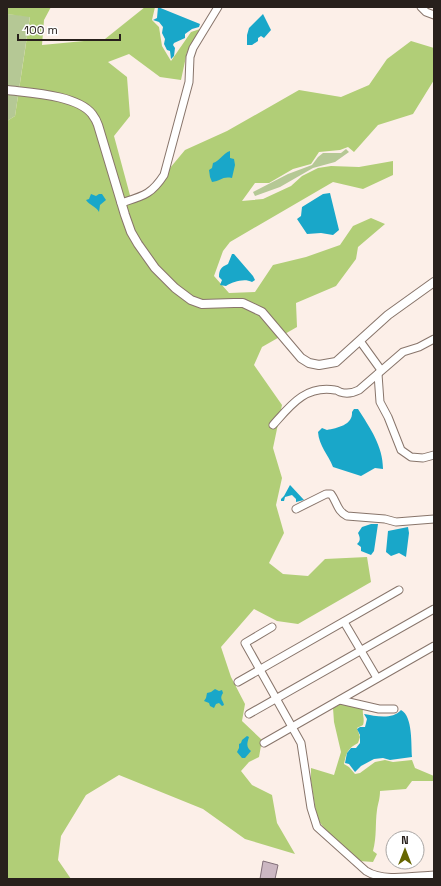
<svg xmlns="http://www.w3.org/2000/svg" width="441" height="886" font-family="'Space Grotesk',sans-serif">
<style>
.green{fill:#b5c895}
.forest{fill:#b1ce77}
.water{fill:#19a7c9}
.building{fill:#ccb7c2;stroke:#826f79}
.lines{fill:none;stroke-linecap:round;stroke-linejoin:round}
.minor-casing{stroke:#88756b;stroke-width:9}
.tertiary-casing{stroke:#88756b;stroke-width:10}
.minor{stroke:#fff;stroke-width:7}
.tertiary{stroke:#fff;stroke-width:8}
</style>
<rect width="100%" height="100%" fill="#fcefe8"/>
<g class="green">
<polygon points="7,14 30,16 15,116 7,121"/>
<polygon points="346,149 349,152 335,162 313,168 280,187 255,196 253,192 288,174 312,165 318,157 323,153 341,153"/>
</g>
<g class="forest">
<polygon points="7,7 51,7 44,20 42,45 105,39 145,7 155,7 152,20 159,27 162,46 171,61 191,32 200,29 187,52 181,80 160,77 129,54 108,62 127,77 130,116 114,136 131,199 150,192 185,150 227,131 299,90 341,97 369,85 387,59 411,41 434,48 434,80 413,114 378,125 354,152 348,147 340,150 319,152 311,164 293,169 269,183 255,183 242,201 263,199 291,186 302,176 318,168 331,166 359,167 393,161 393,175 363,189 333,182 230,242 223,251 214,276 229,293 255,292 273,265 306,257 340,245 353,226 371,218 385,224 358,247 356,259 336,286 296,303 297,327 262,347 254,365 282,405 273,448 282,478 276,505 284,533 269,563 283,574 308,576 325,559 367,557 371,582 298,624 277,621 254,609 221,647 231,677 245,704 242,721 262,740 259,757 249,762 241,771 252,785 272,795 277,823 295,854 245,839 203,809 119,775 86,795 61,836 58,860 71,879 7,879 7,121 15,116 30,17 7,14"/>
<path d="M343,703L363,709C362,715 365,719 363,725L357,728L360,737L358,743C348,748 346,753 344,764L349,767L355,774L360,773L375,762L385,760L393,762L412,760L415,768L434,776V781H412L406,789L380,791C380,799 378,803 377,810C375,824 377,836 373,851L377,854L373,862L359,861L329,834L317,819L311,781V768L334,775L341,752L334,722L333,708Z"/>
</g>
<g class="water">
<polygon points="158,7 200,24 199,27 192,29 185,34 185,38 174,43 173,45 175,48 174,56 171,59 170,51 167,50 164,44 165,39 162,33 163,27 159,22 153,20 157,18"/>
<polygon points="263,14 271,30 264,38 261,36 258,38 258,41 252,45 247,45 247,35 249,28"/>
<path d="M230,151V158L234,159L235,165L232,178C222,176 221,181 212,182L210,177L209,170L212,168L213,163C220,161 223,153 230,151Z"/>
<polygon points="330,193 339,230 333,235 321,233 307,234 297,219 301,216 302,207 323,194"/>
<path d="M91,194L96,196L99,194H102L106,200L100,205L99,212C96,206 90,206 86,200L89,199Z"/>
<path d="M232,254H234L253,276L255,280L252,282C244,278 233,282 226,286L220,285L222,280L219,277C219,270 221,267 228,264Z"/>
<path d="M354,409H358C370,428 383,446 383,469L375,468L361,476L333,467C328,454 319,446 318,432L322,428L327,430C337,428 353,425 352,412Z"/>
<polygon points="290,485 291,486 304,500 296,502 296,499 292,495 285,497 284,501 281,501 281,499 284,496"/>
<path d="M371,524H378L374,551L371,555L361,551V547L357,544C361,541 360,537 358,533L362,527Z"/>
<polygon points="408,527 409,533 406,557 399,553 391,556 386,552 388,531"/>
<path d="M215,689L219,691L222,690L223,693C219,699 223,700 224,705L222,706L219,703L216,704L214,708L210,706L209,703L204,701L206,698L207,693L211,692Z"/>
<path d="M401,710C413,716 411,745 412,757L390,760L383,758L374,759L361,766L355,772L349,764L345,763L347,753L351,748H356L360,743V735L357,729L360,727H365L367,719L364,714C376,716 392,720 401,710Z"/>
<path d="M247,736L249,737C247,743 246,747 251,751L245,758H242L237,752L239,748V744L241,743L242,740Z"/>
</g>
<polygon class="building" points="263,861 278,865 275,879 260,879"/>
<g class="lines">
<g class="minor-casing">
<g id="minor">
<polyline points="421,7 426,12 434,15"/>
<path d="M121,203C143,196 151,195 164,175L189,82L190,57L193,48L218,7"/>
<polyline points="360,341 381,370"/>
<polyline points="378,374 380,402 388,417 401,450 411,457 423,458 434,455"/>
<path d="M273,425C290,406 305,385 335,390C338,390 337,391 340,392C346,394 353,393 359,390L403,352L419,347L434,339"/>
<path d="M296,509L326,494H331C337,502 337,511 347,516L385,519L396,522L434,519"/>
<polyline points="344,622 377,678"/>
<path d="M272,627L245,643L301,743L311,808L317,827L366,871C383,882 413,876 434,875"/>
<polyline points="238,682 399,590"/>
<polyline points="340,700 379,709 394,709"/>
<polyline points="249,714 434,609"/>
<polyline points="264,743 434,646"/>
</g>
</g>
<g class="tertiary-casing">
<path id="tertiary" d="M7,90C31,93 77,95 92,114C95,118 97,122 98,125L125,215L131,232L138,244L155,268L175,288L191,300L202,304L234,303H243L262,312L301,358L309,363L319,365L336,362L388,315L434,282"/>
</g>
<use href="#minor" class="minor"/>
<use href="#tertiary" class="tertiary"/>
</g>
<rect width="441" height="886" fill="none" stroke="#28201c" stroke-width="16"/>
<g transform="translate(405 850)"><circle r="19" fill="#ffffff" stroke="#a9a6a4"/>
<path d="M0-3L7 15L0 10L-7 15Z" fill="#666500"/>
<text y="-6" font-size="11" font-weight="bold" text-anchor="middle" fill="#28201c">N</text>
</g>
<path d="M18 34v6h102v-6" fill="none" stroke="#28201c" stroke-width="2"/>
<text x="24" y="34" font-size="12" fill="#28201c" stroke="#ffffff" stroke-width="3" paint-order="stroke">100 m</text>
</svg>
